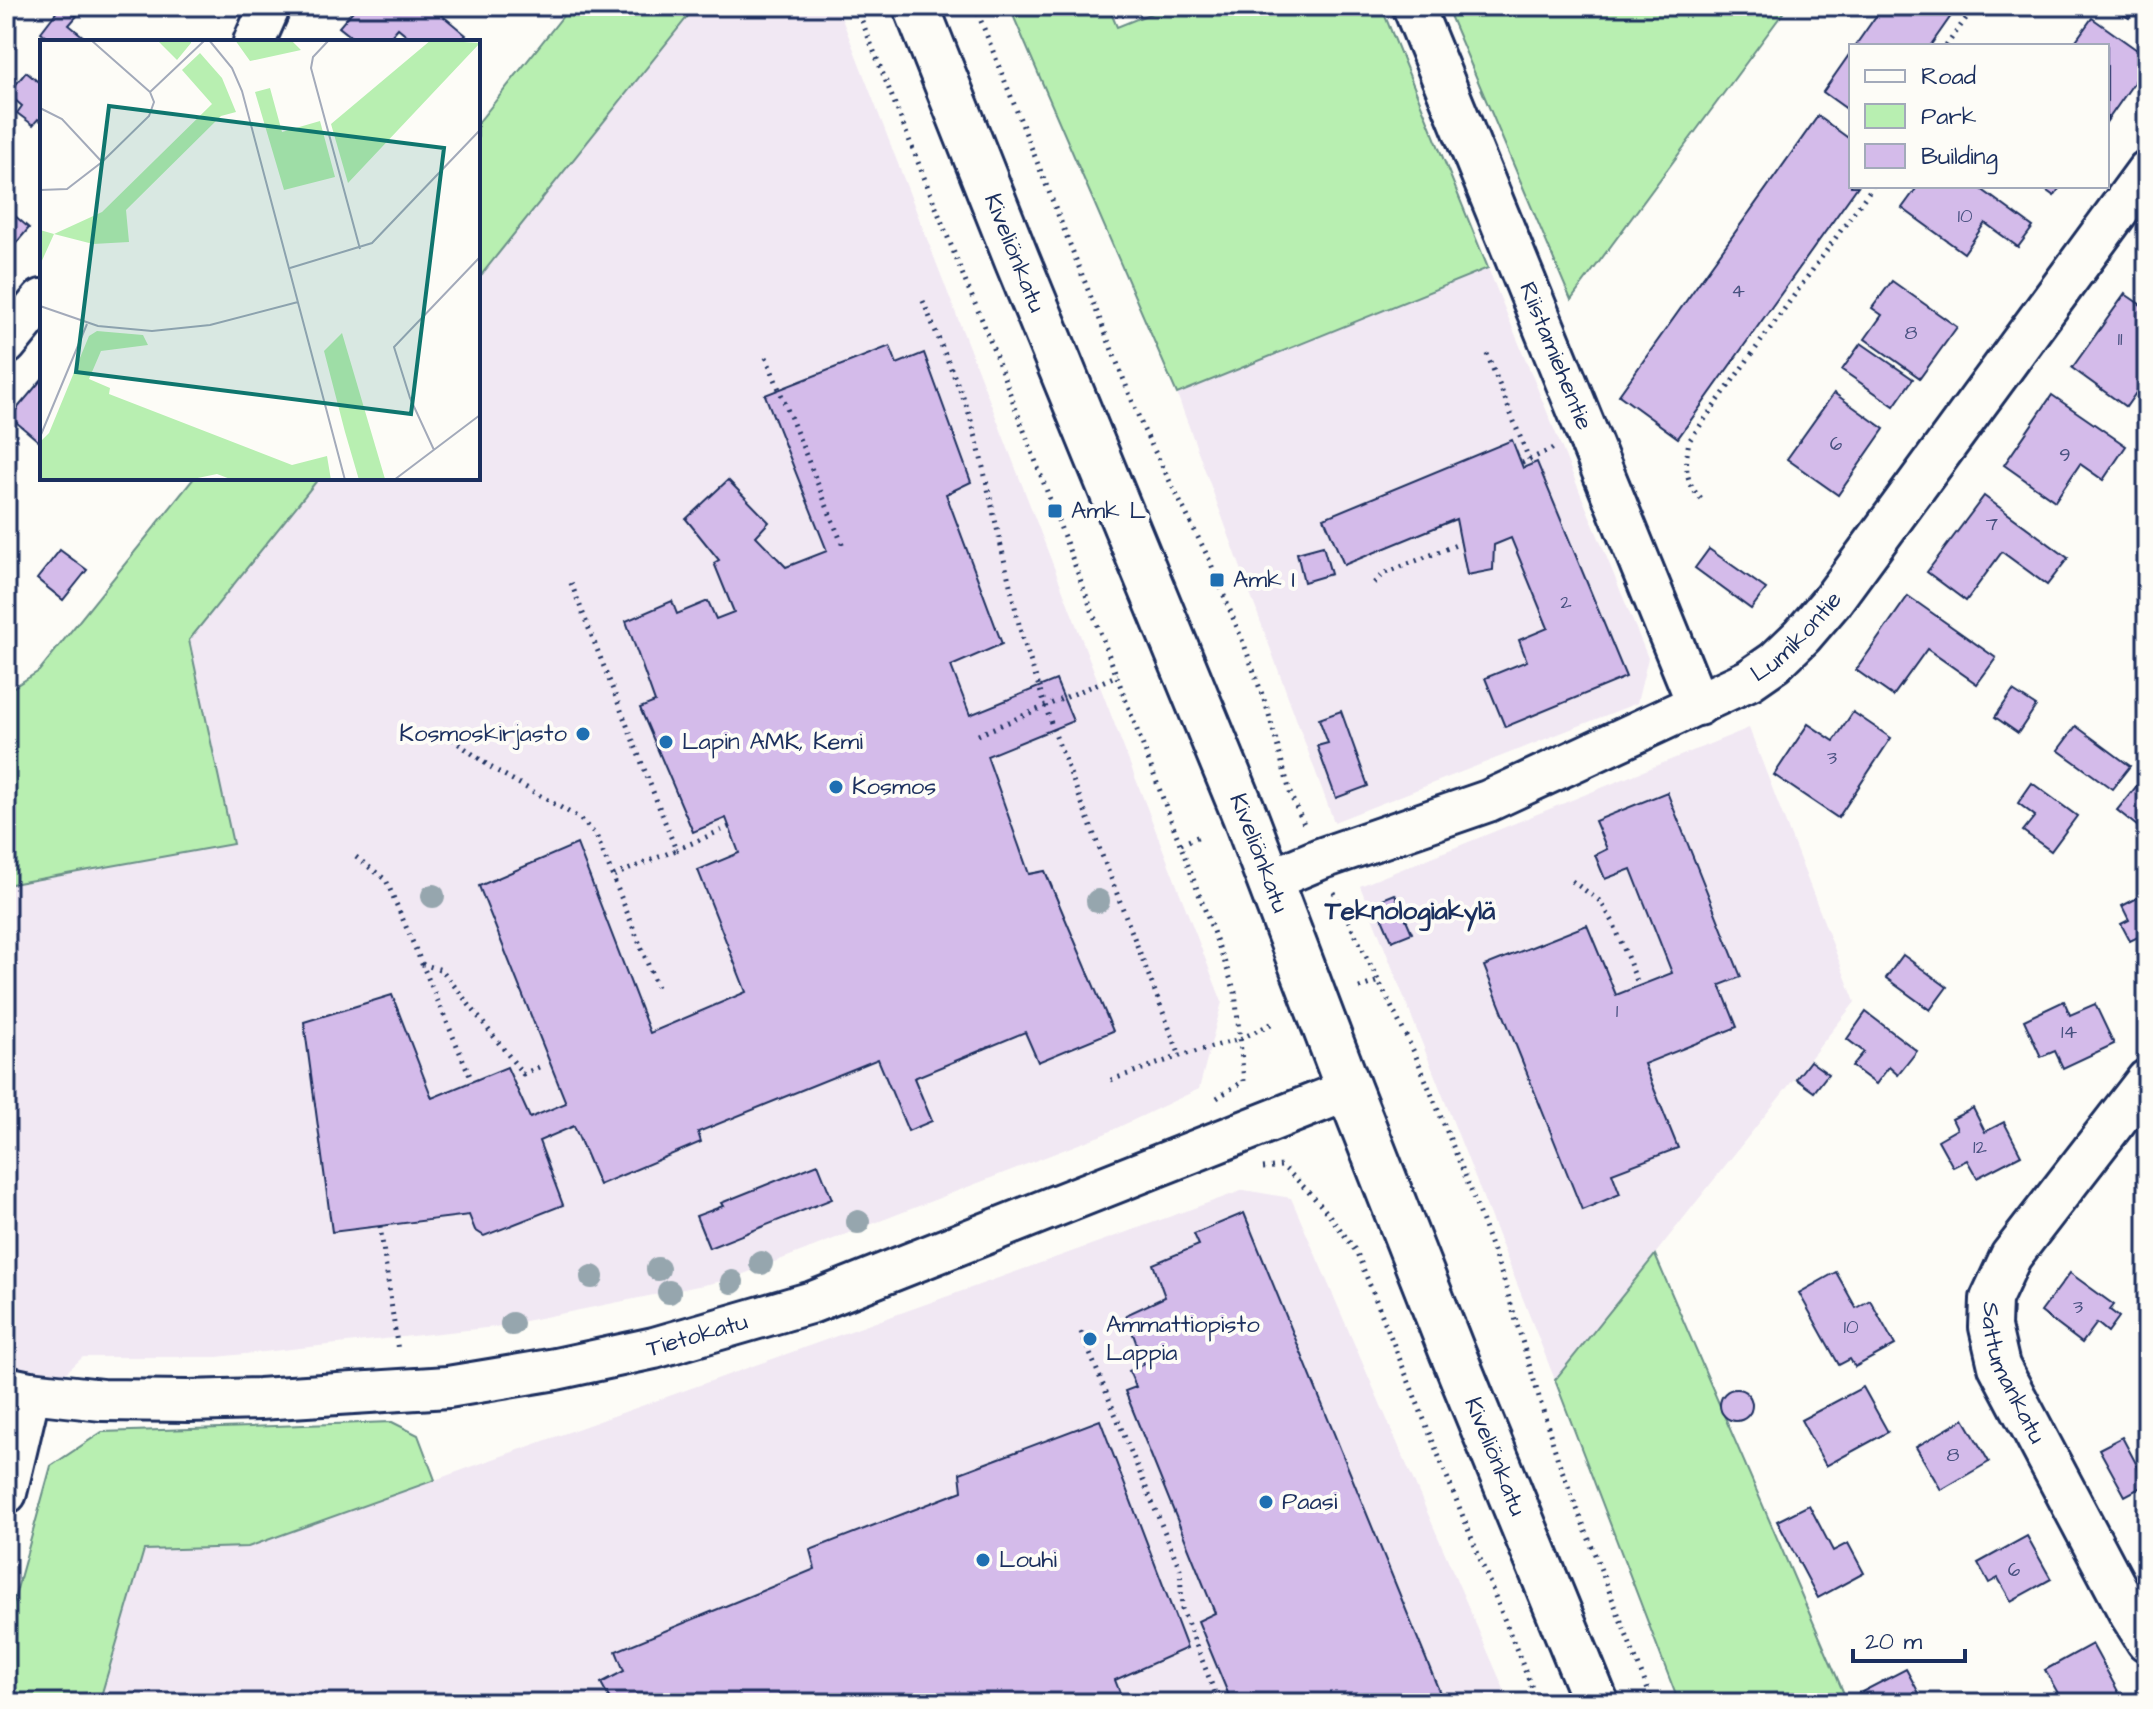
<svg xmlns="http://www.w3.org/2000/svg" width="2153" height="1709" font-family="'Architects Daughter',sans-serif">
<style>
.built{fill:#f1e8f3}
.green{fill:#b8efb1;stroke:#6a8f88;stroke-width:2}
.building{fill:#d4bbea;stroke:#1b2f5e;stroke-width:2}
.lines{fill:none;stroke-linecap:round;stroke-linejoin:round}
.street-casing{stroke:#1b2f5e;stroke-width:46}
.secondary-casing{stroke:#1b2f5e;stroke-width:50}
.path{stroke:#1b2f5e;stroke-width:5;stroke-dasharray:2 6;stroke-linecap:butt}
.street{stroke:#fdfcf7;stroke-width:40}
.secondary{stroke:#fdfcf7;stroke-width:44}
.tree{fill:#96a6ae}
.poi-dot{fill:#1f6fb2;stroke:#fdfcf7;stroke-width:3}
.labels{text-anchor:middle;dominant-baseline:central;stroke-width:8;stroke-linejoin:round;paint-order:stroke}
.number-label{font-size:20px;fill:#495281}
.street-label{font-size:24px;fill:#1b2f5e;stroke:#fdfcf7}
.poi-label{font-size:24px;fill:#1b2f5e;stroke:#fdfcf7;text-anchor:start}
.neighbourhood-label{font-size:26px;font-weight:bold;fill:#1b2f5e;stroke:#fdfcf7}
.inset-road{fill:none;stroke:#a3aaba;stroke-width:2}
.view{fill:#0f766e;fill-opacity:0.15;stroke:#0f766e;stroke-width:4}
.inset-edge{fill:none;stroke:#1b2f5e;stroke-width:4}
</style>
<rect width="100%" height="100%" fill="#fdfcf7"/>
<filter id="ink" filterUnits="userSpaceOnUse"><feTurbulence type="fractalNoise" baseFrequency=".0125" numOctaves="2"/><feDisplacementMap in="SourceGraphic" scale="16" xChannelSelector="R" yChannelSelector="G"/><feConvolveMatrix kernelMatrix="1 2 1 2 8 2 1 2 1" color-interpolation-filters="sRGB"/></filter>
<g filter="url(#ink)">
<g class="built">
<polygon points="696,6 837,6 1222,1002 1199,1089 1102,1135 728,1280 495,1327 217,1357 83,1357 6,1428 6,885 232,844 189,640 319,478 478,478 478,279"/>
<polygon points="1488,268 1648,658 1637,703 1334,822 1177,394"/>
<polygon points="1749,728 1855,1002 1555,1380 1360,886"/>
<polygon points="1244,1190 1291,1198 1510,1703 99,1703 144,1550 248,1547"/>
</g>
<g class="green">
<polygon points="571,6 696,6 478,279 478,123"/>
<polygon points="1009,6 1108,6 1117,27 1169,6 1381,6 1488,268 1177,394"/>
<polygon points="1446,6 1788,6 1571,300"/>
<polygon points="194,478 319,478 189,640 233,844 6,885 6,692 39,671"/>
<polygon points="1655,1255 1848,1703 1679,1703 1555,1380"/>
<polygon points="392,1422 418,1435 435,1480 248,1547 144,1550 99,1703 6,1703 6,1629 51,1466 102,1432"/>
</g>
<g class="building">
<polygon points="61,6 77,16 69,25 90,42 53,42 41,32"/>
<polygon points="357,6 431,6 466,35 460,42 415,42 398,28 386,42 358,42 339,27"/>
<polygon points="1883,6 1958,6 1930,46 1855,46"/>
<polygon points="2109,6 2136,6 2129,18"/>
<polygon points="2092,18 2147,57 2147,64 2107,121 2107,46 2072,46"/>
<polygon points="1851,52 1851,112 1823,92"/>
<polygon points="26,72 42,85 42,122 38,119 33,125 17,113 22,106 8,94"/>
<polygon points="1818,116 1851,140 1851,186 1858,186 1678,438 1619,395"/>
<polygon points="1918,186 1977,186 2033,227 2018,247 1985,223 1964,253 1902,208"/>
<polygon points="2040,186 2061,186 2054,196"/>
<polygon points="6,208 29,228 6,255"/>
<polygon points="1892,281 1957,327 1920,378 1865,339 1882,315 1872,308"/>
<polygon points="2125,294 2147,309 2147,377 2126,407 2072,368"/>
<polygon points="1861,343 1913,379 1894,406 1842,370"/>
<polygon points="890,346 897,364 924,353 971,482 946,494 1002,644 951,666 970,715 1056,680 1073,721 987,756 1029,874 1045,871 1113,1031 1038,1062 1025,1032 914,1078 932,1121 908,1131 878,1059 698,1132 701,1142 599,1185 574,1126 539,1141 563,1205 484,1236 475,1230 469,1215 332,1232 304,1022 392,995 432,1098 507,1067 530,1118 566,1103 479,886 577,844 650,1033 746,992 698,870 739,853 726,818 693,832 640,708 655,702 626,621 672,601 677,614 708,601 716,619 734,612 714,563 719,560 686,519 728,480 769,522 756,536 786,567 827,551 765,395"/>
<polygon points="42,379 42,444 10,417"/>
<polygon points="1834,393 1884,429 1838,495 1787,459"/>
<polygon points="2052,395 2126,446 2103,480 2080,464 2055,501 2004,465"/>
<polygon points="1512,440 1523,468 1537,462 1626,677 1505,727 1485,678 1527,661 1519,640 1548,628 1511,538 1494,545 1493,570 1467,575 1456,519 1344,565 1324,518"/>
<polygon points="1984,496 2068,558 2047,585 2002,552 1966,601 1927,572"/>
<polygon points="1323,546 1331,574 1304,582 1297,553"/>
<polygon points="1709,549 1766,589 1751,609 1695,568"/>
<polygon points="60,550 87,570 63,600 37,579"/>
<polygon points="1908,596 1996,658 1977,684 1927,649 1893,696 1856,670"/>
<polygon points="2013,691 2036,706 2018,733 1995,717"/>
<polygon points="1341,711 1368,786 1336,798 1317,746 1328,743 1319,719"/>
<polygon points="1853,712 1891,738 1838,818 1774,775 1808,724 1834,741"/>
<polygon points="2076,726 2130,766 2112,789 2058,750"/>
<polygon points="2144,777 2147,780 2147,834 2117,810"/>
<polygon points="2032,783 2077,816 2051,851 2023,831 2035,816 2018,803"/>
<polygon points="1667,792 1741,977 1720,985 1737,1027 1644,1064 1678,1148 1612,1173 1620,1194 1582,1210 1484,966 1587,925 1616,995 1672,973 1631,869 1605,879 1595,855 1607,849 1595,821"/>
<polygon points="2147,893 2147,949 2140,936 2130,941 2121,924 2129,920 2122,906"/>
<polygon points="1395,894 1412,933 1392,941 1375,902"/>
<polygon points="1903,955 1947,987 1930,1010 1886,978"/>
<polygon points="2064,1001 2070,1015 2095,1004 2114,1044 2063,1068 2055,1051 2041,1057 2024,1020"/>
<polygon points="1866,1012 1917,1051 1898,1075 1889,1067 1876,1084 1852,1066 1864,1052 1847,1039"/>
<polygon points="1810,1061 1828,1074 1814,1092 1796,1079"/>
<polygon points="1973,1108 1985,1132 2004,1122 2021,1155 1977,1178 1967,1160 1953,1167 1938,1140 1957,1129 1952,1119"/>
<polygon points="818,1164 832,1199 709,1248 696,1216 723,1206 721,1203"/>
<polygon points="1244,1213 1444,1703 1232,1703 1198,1621 1215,1613 1125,1391 1136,1387 1129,1371 1144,1364 1126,1315 1165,1297 1153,1264 1199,1245 1194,1234"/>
<polygon points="1836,1272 1856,1308 1870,1300 1895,1345 1855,1367 1850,1359 1839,1365 1799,1293"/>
<polygon points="2070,1273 2114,1305 2110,1310 2119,1317 2108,1332 2097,1323 2082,1343 2041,1312"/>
<polygon points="1863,1387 1888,1432 1826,1466 1801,1420"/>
<circle cx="1736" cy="1405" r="16"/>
<polygon points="1964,1419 1989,1462 1941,1490 1916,1447"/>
<polygon points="1100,1420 1187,1648 1115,1680 1124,1703 612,1703 601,1683 624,1671 616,1651 815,1569 810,1550 962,1491 960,1473"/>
<polygon points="2122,1437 2147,1484 2125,1496 2099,1449"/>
<polygon points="1809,1505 1833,1551 1848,1543 1864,1573 1818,1598 1777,1521"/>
<polygon points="2027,1536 2051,1579 2011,1601 1998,1578 1989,1583 1978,1563"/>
<polygon points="2092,1644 2119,1693 2101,1703 2050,1703 2048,1701 2059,1695 2045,1670"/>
<polygon points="1906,1669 1920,1695 1904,1703 1860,1703 1856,1695"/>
</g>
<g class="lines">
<g class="street-casing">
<g id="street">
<path id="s1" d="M1413,6L1698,705"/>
<polyline points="254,42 270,6"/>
<polyline points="6,344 42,300"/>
<path id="s2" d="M1270,880L1320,859L1488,801L1749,680L1775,662L1802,636L1832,601L2147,171"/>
<path id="s3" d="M2147,1080L2011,1256L1991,1299L1990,1327L1999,1366L2130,1614L2147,1641"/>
<path id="s4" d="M6,1387L30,1392L102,1400L188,1401L259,1399L448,1387L556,1369L654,1348L813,1302L1349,1090"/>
<polyline points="6,1493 30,1392"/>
</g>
</g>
<g class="secondary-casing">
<g id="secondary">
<path id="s5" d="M916,6L1017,260L1245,816L1349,1090L1451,1349L1596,1703"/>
</g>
</g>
<g class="path">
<polyline points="856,6 966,283 983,322 1225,963 1235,992 1244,1081"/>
<polyline points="975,6 1143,428 1209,559 1245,647 1268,711 1291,796 1304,824"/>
<polyline points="1946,46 1975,6"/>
<polyline points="923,301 967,407 977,441 1021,633 1053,729 1180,1056"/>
<polyline points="1487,354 1529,459"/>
<polyline points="766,357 843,546"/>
<polyline points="1522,463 1554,448"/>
<path d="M1701,499C1684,481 1685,464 1689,441L1873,186"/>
<polyline points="571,583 676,850 613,876"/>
<polyline points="1374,583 1383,574 1461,543"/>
<polyline points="978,735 1118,675"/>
<polyline points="452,739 492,768 579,818 596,835 657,987"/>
<polyline points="1181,844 1202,835"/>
<polyline points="676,850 729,827"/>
<polyline points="356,857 386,880 470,1076"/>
<polyline points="1572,881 1601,902 1613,922 1639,986"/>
<polyline points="1334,892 1415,1054 1464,1173 1504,1281 1558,1460 1653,1703"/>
<polyline points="422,964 442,970 523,1074 539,1067"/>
<polyline points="1359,988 1379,981"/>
<polyline points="1111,1080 1180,1056 1240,1039 1273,1023"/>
<polyline points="1217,1098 1243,1081"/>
<path d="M1263,1168L1282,1166C1311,1192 1335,1220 1357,1253L1538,1703"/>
<polyline points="380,1226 398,1351"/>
<polyline points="1081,1332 1180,1569 1182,1609 1219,1703"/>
</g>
<use href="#street" class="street"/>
<use href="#secondary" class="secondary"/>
</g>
<g class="tree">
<circle cx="433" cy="896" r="12"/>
<circle cx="1098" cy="901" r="12"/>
<circle cx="858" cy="1222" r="12"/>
<circle cx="761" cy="1263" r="12"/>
<circle cx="658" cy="1269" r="12"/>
<circle cx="592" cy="1277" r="12"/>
<circle cx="732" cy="1282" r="12"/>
<circle cx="669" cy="1292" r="12"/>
<circle cx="512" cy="1324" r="12"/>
</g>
</g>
<g class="poi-dot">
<rect x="1047" y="503" width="16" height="16" rx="4"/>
<rect x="1209" y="572" width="16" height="16" rx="4"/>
<circle cx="583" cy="734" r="8"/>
<circle cx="666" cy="742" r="8"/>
<circle cx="836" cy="787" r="8"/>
<circle cx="1090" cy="1339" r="8"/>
<circle cx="1266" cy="1502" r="8"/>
<circle cx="983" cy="1560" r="8"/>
</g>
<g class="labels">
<g class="number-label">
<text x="1965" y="216">10</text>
<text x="1738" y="291">4</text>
<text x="1911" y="333">8</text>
<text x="2120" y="339">11</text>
<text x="1836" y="444">6</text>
<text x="2065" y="455">9</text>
<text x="1992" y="524">7</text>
<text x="1566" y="602">2</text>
<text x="1832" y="758">3</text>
<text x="1617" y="1011">1</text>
<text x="2069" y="1032">14</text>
<text x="1980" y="1147">12</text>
<text x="2078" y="1307">3</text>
<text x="1851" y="1327">10</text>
<text x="1953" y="1455">8</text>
<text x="2014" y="1570">6</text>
</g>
<g class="street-label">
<text stroke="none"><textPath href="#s5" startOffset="266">Kiveliönkatu</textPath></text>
<text stroke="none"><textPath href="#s1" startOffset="378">Riistamiehentie</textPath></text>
<text stroke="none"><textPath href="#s2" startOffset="584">Lumikontie</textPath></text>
<text stroke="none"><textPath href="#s5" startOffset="914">Kiveliönkatu</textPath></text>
<text stroke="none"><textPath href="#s4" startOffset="698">Tietokatu</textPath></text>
<text stroke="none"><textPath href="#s3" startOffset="348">Sattumankatu</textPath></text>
<text stroke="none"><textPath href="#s5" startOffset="1562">Kiveliönkatu</textPath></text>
</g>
<g class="poi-label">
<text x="1071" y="511">Amk L</text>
<text x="1233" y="580">Amk I</text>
<text x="567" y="734" text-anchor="end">Kosmoskirjasto</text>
<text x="682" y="742">Lapin AMK, Kemi</text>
<text x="852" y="787">Kosmos</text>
<text x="1106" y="1325">Ammattiopisto<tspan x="1106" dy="28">Lappia</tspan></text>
<text x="1282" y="1502">Paasi</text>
<text x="999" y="1560">Louhi</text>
</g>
<g class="neighbourhood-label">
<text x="1410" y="911">Teknologiakylä</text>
</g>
</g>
<g transform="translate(40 40)">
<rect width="440" height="440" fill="#fdfcf7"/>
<path d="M117,0H151V3L137,20ZM195,0H251L261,10L210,21ZM391,0L440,3L308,143L291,84ZM160,13L182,38L196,72L181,76L86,170L89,202L53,204L14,194L0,225V190L14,194L62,172L172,64L142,30ZM230,48L242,92L280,81L295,137L244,150L215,52ZM57,291L103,295L108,305L61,311L49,339L70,348L69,354L252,425L287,416L291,440H193L177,434L148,440H0V402L9,393L49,296ZM302,293L345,439L342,440H319L305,392L284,311Z" fill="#b8efb1"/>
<path class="inset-road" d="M51,0L110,52M169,0L192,28L202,51L305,440M289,0L273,17L271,28L320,209M0,68L22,79L62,122M0,150L27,149L62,122L109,76L114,62L110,52L165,0M250,228L332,203L440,90M0,266L58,286L112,291L170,285L258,262M0,397L47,284M394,410L370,358L354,307L440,217M354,440L440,375"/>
<path class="view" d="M69,66L404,108L371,374L36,332Z"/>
<rect width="440" height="440" class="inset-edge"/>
</g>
<rect width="2153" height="1709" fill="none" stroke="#fdfcf7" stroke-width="32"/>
<rect x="16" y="16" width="2121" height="1677" fill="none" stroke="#1b2f5e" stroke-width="3" filter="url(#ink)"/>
<rect x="1849" y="44" width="260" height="144" fill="#fdfcf7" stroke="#a3aaba" stroke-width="2"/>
<rect x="1865" y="70" width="40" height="12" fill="#fdfcf7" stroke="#a3aaba" stroke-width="2"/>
<text x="1921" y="84" font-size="24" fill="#1b2f5e">Road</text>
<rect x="1865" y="104" width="40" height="24" fill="#b8efb1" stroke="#a3aaba" stroke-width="2"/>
<text x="1921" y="124" font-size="24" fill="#1b2f5e">Park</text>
<rect x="1865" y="144" width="40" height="24" fill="#d4bbea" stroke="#a3aaba" stroke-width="2"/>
<text x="1921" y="164" font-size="24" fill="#1b2f5e">Building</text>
<path d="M1853 1649v12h112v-12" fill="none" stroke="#1b2f5e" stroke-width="4"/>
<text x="1865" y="1649" font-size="24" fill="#1b2f5e" stroke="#fdfcf7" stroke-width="6" paint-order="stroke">20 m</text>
</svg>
